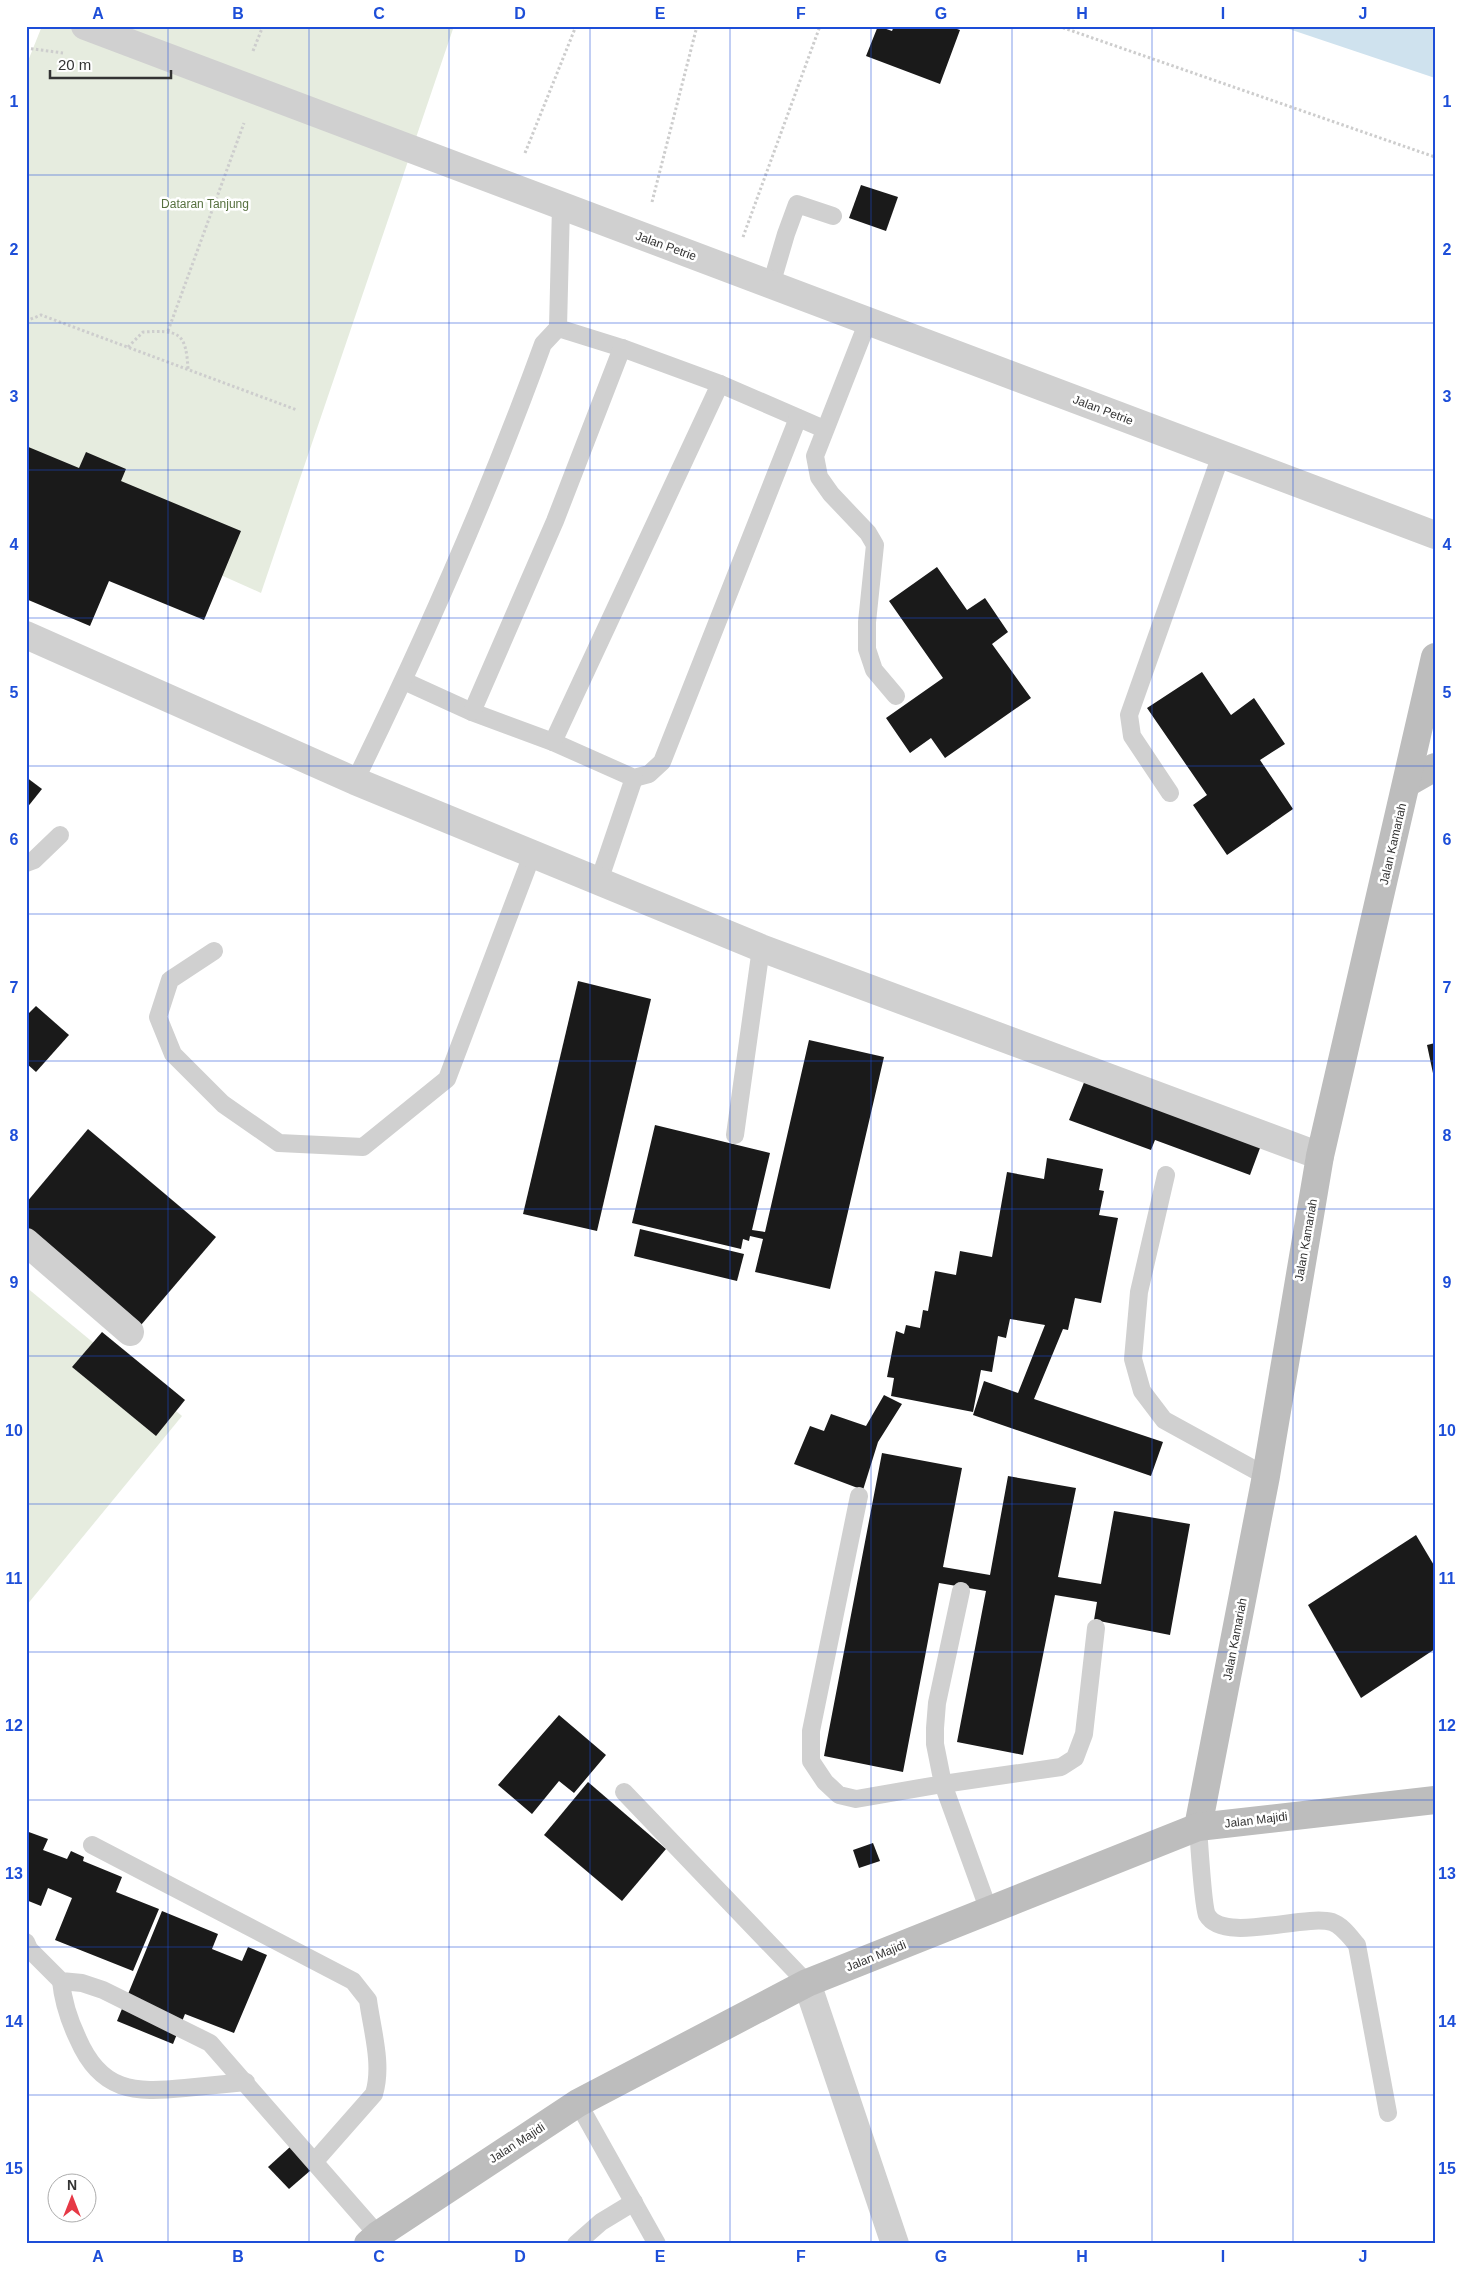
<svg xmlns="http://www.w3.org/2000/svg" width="1461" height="2270" font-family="Arial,sans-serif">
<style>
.green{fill:#e6ecdf}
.water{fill:#cfe2ee}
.building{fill:#1a1a1a}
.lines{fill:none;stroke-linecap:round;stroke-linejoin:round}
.path{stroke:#cdcdcd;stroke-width:3;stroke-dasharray:2.5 2.5;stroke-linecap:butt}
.lane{stroke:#d0d0d0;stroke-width:18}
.street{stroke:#d0d0d0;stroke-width:28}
.secondary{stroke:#bdbdbd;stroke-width:28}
.grid{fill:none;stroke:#1d4ed8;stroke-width:1;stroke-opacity:0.55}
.labels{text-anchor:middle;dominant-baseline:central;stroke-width:5;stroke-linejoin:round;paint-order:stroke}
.park-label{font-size:12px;fill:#56703f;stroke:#fff}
.street-label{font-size:12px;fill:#333;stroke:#fff}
.neatline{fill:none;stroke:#1d4ed8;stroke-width:2}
.grid-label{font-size:16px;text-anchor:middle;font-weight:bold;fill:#1d4ed8}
</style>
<rect width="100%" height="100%" fill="#fff"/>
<g class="green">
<polygon points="42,26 454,26 261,593 26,488 26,66"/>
<polygon points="26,1287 182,1416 26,1606"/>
</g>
<polygon class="water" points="1280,26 1435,26 1435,78"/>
<g class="building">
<polygon points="878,26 892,31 894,26 948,26 960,30 940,84 866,56"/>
<polygon points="861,185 898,197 886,231 849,218"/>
<polygon points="26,446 79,468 86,452 126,469 121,481 241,531 204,620 109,581 90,626 26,599"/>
<polygon points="937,567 967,610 985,598 1008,632 992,644 1031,698 945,758 931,738 910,753 886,718 943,678 889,601"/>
<polygon points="1202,672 1231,715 1254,698 1285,744 1260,760 1293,809 1227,855 1193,805 1207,795 1147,708"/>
<polygon points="26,777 42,789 26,809"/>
<polygon points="578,981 651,999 597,1231 523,1214"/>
<polygon points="36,1006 69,1035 36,1072 26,1063 26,1016"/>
<polygon points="809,1040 884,1057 830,1289 755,1272 763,1239 750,1236 749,1241 743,1239 741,1249 632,1223 655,1125 770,1153 752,1230 765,1232"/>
<polygon points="1435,1043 1435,1078 1434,1078 1427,1045"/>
<polygon points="1087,1075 1263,1140 1250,1175 1155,1140 1151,1150 1069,1120"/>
<polygon points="88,1129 216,1237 141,1325 26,1228 26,1203"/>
<polygon points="1047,1158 1103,1169 1099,1190 1104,1191 1099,1215 1118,1218 1101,1303 1075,1298 1068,1330 1063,1329 1034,1399 1163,1442 1151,1476 973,1415 984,1381 1018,1393 1045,1325 1010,1319 1006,1338 998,1336 992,1372 981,1370 973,1412 891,1396 894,1378 887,1377 896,1331 904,1334 906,1325 920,1328 923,1310 928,1311 935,1271 956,1275 960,1251 992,1257 1007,1172 1044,1179"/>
<polygon points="640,1229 744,1254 737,1281 634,1256"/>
<polygon points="102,1332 185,1400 156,1436 72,1367"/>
<polygon points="884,1395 902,1404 878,1442 863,1490 794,1464 810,1426 824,1431 831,1414 866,1426"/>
<polygon points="882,1453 962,1468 943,1567 990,1575 1008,1476 1076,1488 1058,1577 1101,1584 1114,1511 1190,1524 1170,1635 1094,1620 1097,1602 1055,1595 1023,1755 957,1742 986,1591 939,1583 903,1772 824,1756"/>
<polygon points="1416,1535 1435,1567 1435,1649 1361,1698 1308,1605"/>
<polygon points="559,1715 606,1755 574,1793 559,1781 532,1814 498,1785"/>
<polygon points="588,1782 666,1849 622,1901 544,1835"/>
<polygon points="26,1831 48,1839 43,1850 67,1859 71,1851 84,1857 83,1861 122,1877 116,1892 159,1909 133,1971 55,1940 72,1898 48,1888 41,1906 26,1900"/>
<polygon points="873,1843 880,1861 859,1868 853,1850"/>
<polygon points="162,1911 218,1934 212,1949 242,1961 248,1947 267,1955 234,2033 185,2014 173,2044 117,2021"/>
<polygon points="290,2147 311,2170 289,2189 268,2167"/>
</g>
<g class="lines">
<g class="path">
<polyline points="1058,26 1435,157"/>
<polyline points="26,48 63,53"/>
<polyline points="253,51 263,26"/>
<polyline points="525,153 576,26"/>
<polyline points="652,202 697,26"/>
<polyline points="743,237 820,26"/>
<polyline points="26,321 41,315 297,410"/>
<polyline points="168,331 244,123"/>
<path d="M128,347L143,332C179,330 186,332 188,369"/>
</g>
<g class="lane">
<polyline points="561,206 558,328 622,348 720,384 824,429"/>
<polyline points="771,285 786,234 797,204 833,216"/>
<polyline points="868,321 815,456 819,477 831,494 868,533 875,545 867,622 867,649 874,670 896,696"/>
<polyline points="404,681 472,712 553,742 634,778 649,774 662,762 798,418"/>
<polyline points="472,712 555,521 622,348"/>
<polyline points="553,742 720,384"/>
<path d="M355,781C425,638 489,493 543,344L558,328"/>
<polyline points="1170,793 1132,736 1129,715 1221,455"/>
<polyline points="26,863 34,860 60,835"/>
<polyline points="599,881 634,778"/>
<polyline points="214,951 170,980 158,1017 173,1054 223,1104 279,1143 363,1147 447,1079 532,855"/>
<polyline points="735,1135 761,948"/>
<polyline points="1166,1175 1139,1292 1133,1359 1142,1391 1164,1420 1266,1476"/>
<polyline points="859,1496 811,1731 811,1761 825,1782 839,1795 856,1799 943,1784 935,1744 935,1728 937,1703 961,1591"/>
<polyline points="624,1792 807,1983"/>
<path d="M1198,1827C1199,1841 1203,1907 1207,1915C1224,1944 1302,1914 1332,1922C1343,1926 1350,1937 1357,1945L1388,2113"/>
<path d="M92,1845L353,1981L368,2000C372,2030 383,2065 374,2094L315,2161"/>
<polyline points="989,1911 943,1784 1061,1767 1075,1758 1084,1734 1096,1628"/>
<polyline points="26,1942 29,1949 61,1981 82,1983 103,1990 210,2043 378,2235"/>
<path d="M61,1981C63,2002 69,2020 78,2039C101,2092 134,2093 185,2088C206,2086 226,2084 246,2082"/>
<polyline points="578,2103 657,2244"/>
<polyline points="576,2244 601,2222 634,2202"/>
</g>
<g class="street">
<polyline points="85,26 1435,535"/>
<polyline points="26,635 355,781 761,948 1320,1156"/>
<polyline points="26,1242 130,1332"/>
<polyline points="807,1983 895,2244"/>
</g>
<g class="secondary">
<polyline points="1407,783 1435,767"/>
<polyline points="1198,1827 1266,1476 1320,1156 1435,657"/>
<polyline points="368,2244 378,2235 578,2103 807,1983 1198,1827 1435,1800"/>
</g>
</g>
<path class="grid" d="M168,26V2244M309,26V2244M449,26V2244M590,26V2244M730,26V2244M871,26V2244M1012,26V2244M1152,26V2244M1293,26V2244M26,175H1435M26,323H1435M26,470H1435M26,618H1435M26,766H1435M26,914H1435M26,1061H1435M26,1209H1435M26,1356H1435M26,1504H1435M26,1652H1435M26,1800H1435M26,1947H1435M26,2095H1435"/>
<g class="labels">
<g class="park-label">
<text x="205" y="204">Dataran Tanjung</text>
</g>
<g class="street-label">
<text transform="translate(666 246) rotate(20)">Jalan Petrie</text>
<text transform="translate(1103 410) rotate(21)">Jalan Petrie</text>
<text transform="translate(1393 844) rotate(-77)">Jalan Kamariah</text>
<text transform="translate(1306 1240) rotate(-80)">Jalan Kamariah</text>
<text transform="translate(1235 1639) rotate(-79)">Jalan Kamariah</text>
<text transform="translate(1256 1820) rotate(-7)">Jalan Majidi</text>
<text transform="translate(876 1956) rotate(-22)">Jalan Majidi</text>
<text transform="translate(517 2143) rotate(-33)">Jalan Majidi</text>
</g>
</g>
<rect width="1461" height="2270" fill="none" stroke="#ffffff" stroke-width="55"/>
<g transform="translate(72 2198)"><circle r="24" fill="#ffffff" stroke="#adadad"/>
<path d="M0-4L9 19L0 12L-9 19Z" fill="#e63946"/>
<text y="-8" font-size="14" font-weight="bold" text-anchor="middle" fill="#333333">N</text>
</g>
<path d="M50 70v8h121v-8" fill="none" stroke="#333333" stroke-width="2.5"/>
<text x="58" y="70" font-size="15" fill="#333333" stroke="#ffffff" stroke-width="4" paint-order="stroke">20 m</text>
<rect x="28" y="28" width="1406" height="2214" class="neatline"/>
<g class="grid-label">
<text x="98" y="19">A</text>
<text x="238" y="19">B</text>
<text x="379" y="19">C</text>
<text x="520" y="19">D</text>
<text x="660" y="19">E</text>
<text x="801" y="19">F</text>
<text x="941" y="19">G</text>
<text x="1082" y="19">H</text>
<text x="1223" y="19">I</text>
<text x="1363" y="19">J</text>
<text x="14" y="107">1</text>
<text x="1447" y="107">1</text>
<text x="14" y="255">2</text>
<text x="1447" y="255">2</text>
<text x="14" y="402">3</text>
<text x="1447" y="402">3</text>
<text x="14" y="550">4</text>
<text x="1447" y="550">4</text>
<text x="14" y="698">5</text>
<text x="1447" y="698">5</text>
<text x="14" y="845">6</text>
<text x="1447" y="845">6</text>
<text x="14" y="993">7</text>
<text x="1447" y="993">7</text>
<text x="14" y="1141">8</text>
<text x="1447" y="1141">8</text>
<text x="14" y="1288">9</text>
<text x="1447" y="1288">9</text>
<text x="14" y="1436">10</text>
<text x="1447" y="1436">10</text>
<text x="14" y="1584">11</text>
<text x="1447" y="1584">11</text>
<text x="14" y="1731">12</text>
<text x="1447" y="1731">12</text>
<text x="14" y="1879">13</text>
<text x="1447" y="1879">13</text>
<text x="14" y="2027">14</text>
<text x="1447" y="2027">14</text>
<text x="14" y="2174">15</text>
<text x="1447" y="2174">15</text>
<text x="98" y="2262">A</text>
<text x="238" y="2262">B</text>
<text x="379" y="2262">C</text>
<text x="520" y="2262">D</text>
<text x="660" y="2262">E</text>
<text x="801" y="2262">F</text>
<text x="941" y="2262">G</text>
<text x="1082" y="2262">H</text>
<text x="1223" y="2262">I</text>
<text x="1363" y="2262">J</text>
</g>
</svg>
